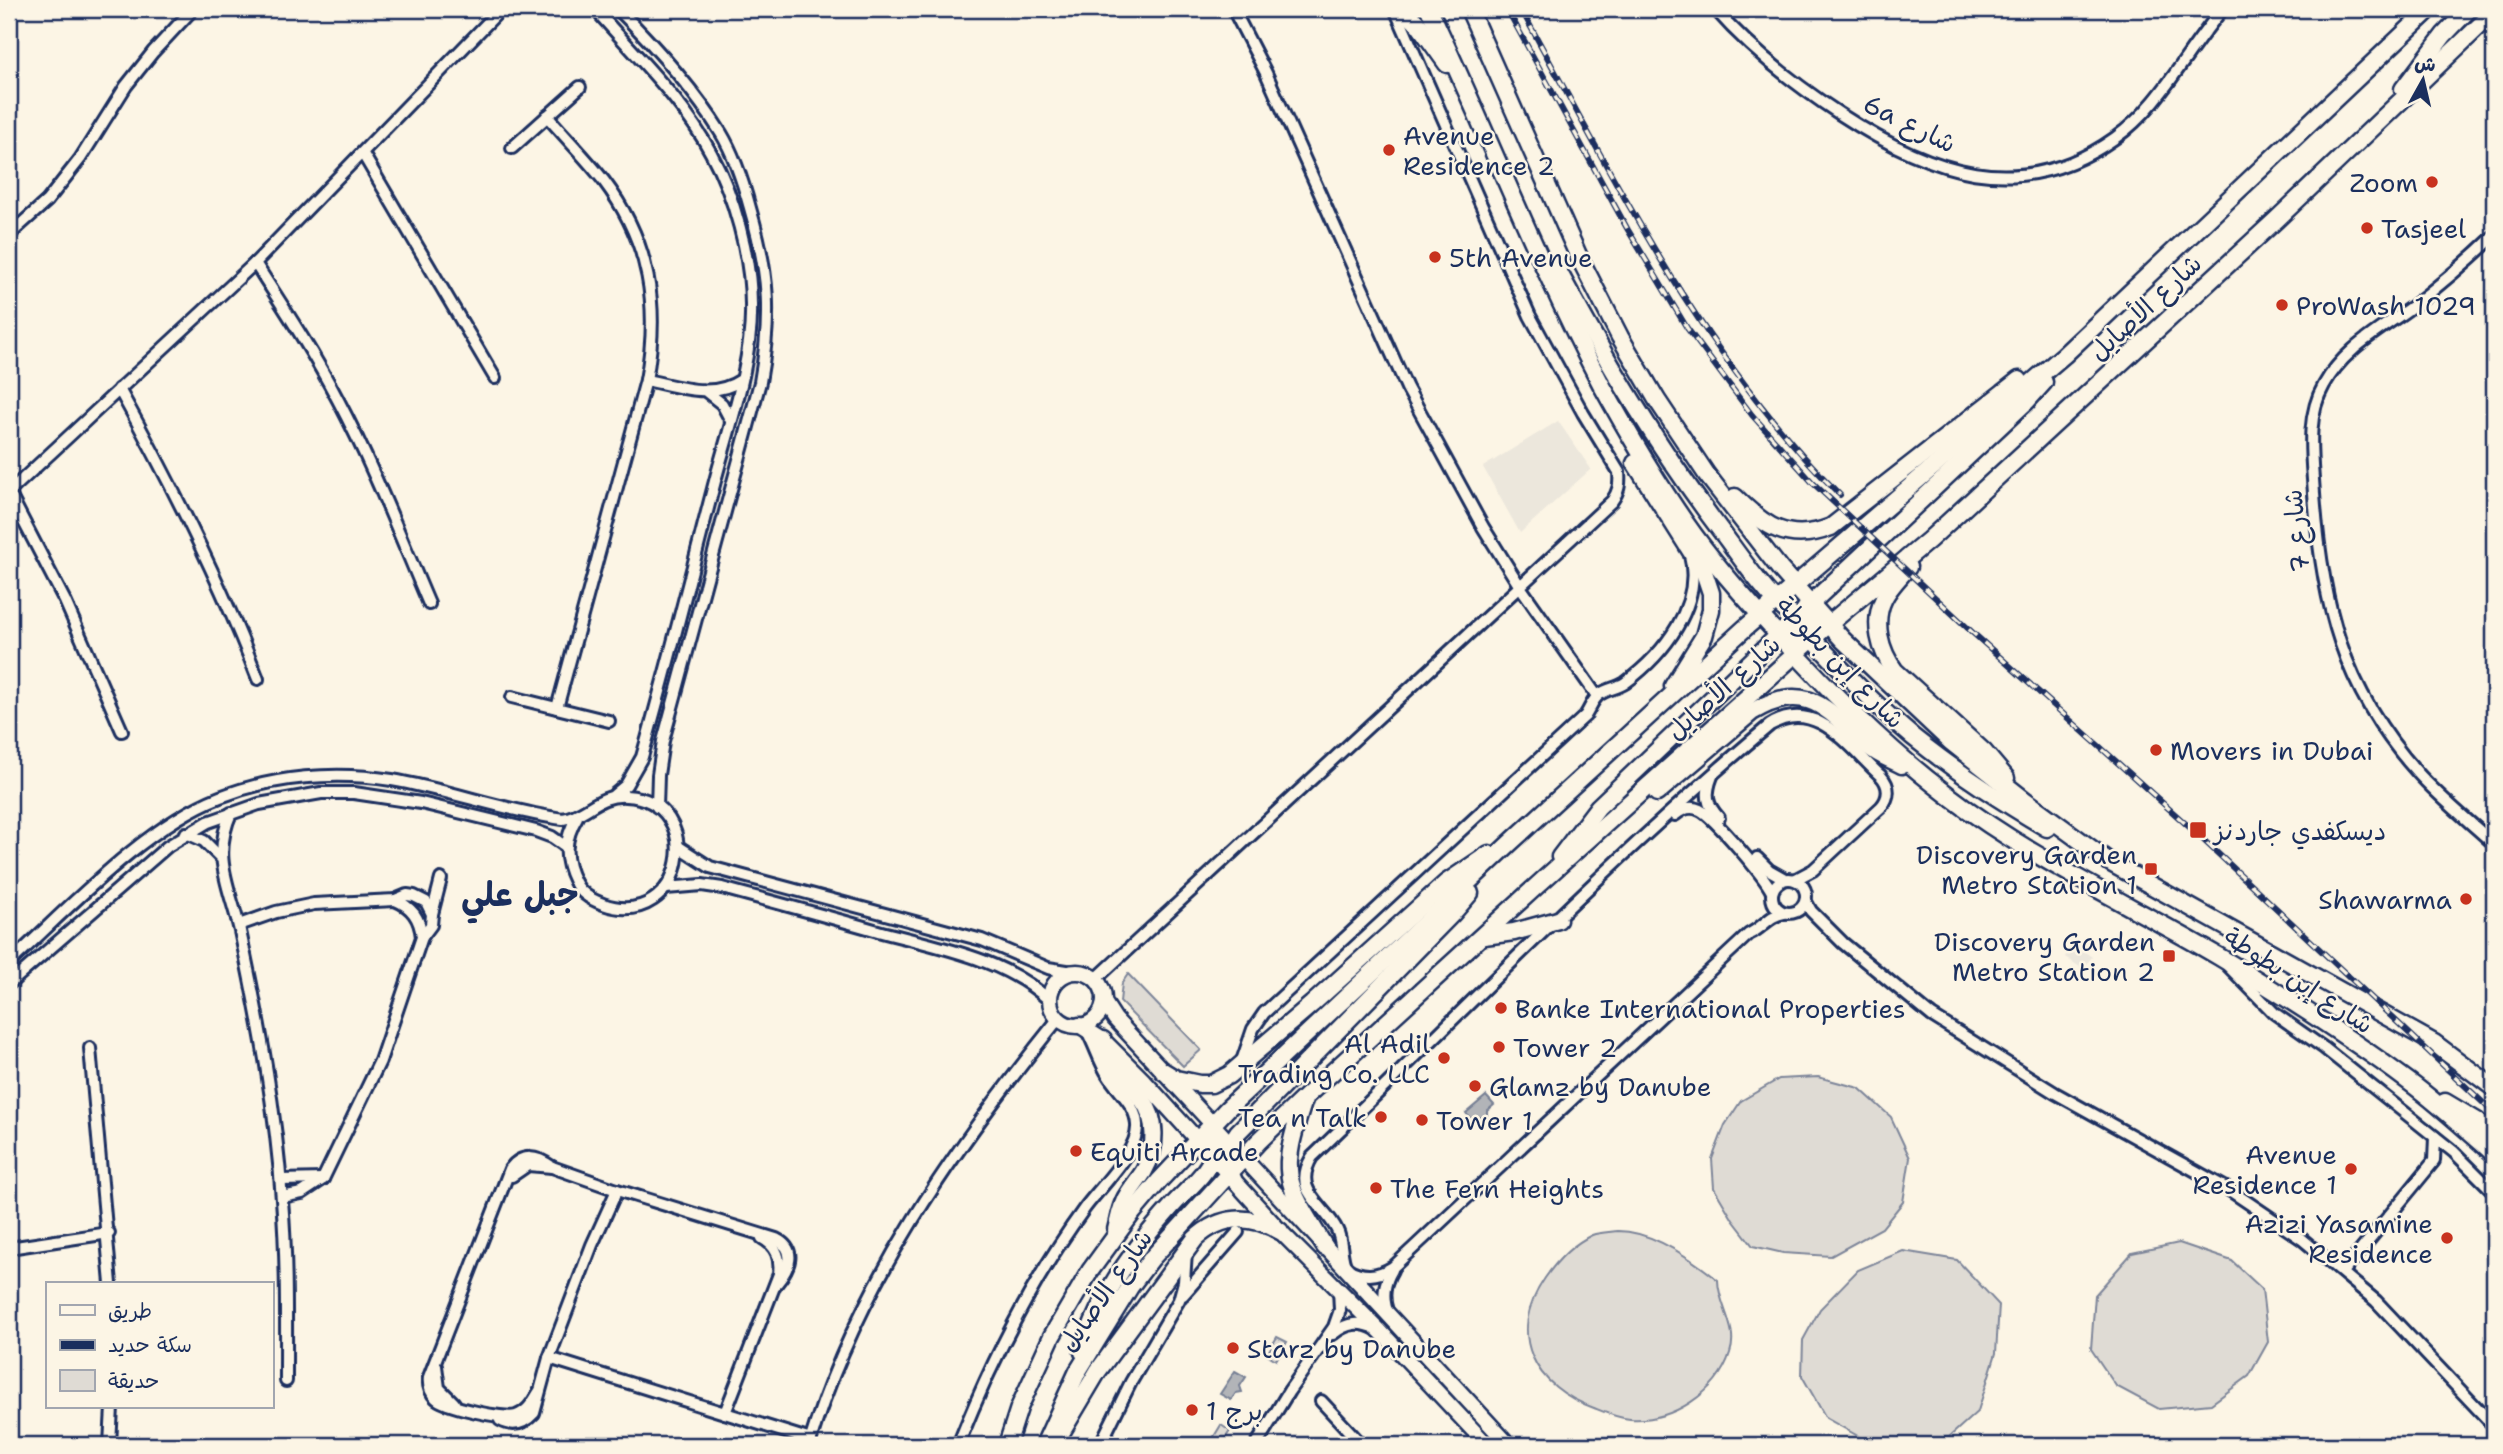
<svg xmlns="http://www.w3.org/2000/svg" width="2503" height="1454" font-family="'Shantell Sans','Playpen Sans Arabic',sans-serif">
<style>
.built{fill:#ece7dc}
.green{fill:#dfdbd4;stroke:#7d8599;stroke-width:2}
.water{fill:#b2b4b8;stroke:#767f94;stroke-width:2}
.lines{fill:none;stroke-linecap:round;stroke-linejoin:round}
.minor-casing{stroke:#1b2f5e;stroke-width:16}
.tertiary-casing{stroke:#1b2f5e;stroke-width:19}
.secondary-casing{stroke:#1b2f5e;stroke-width:21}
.minor{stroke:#fcf5e5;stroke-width:10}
.tertiary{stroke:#fcf5e5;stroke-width:14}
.secondary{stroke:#fcf5e5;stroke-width:16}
.rail-casing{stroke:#1b2f5e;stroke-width:6}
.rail{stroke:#fcf5e5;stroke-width:3.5;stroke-dasharray:10;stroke-linecap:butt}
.poi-dot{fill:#c8321e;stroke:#fcf5e5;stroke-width:2.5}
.labels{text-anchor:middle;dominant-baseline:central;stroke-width:5;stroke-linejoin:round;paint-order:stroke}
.street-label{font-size:26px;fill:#1b2f5e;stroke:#fcf5e5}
.poi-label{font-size:26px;fill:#1b2f5e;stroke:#fcf5e5;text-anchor:start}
.district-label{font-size:33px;font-weight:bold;fill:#1b2f5e;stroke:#fcf5e5}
</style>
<rect width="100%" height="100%" fill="#fcf5e5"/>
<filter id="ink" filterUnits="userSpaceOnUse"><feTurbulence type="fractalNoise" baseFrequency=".0143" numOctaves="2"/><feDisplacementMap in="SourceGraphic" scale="14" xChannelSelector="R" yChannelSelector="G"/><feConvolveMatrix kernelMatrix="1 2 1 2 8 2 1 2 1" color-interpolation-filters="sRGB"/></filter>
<g filter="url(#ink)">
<g class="built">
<polygon points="1558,421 1591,469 1520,533 1483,467"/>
<polygon points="2074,944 2092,957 2083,969 2065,957"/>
</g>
<g class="green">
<polygon points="1128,974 1201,1050 1183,1066 1120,1002 1122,983"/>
<polygon points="1818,1077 1859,1088 1891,1117 1910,1158 1903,1202 1882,1228 1831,1256 1783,1253 1753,1246 1733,1220 1714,1188 1712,1159 1725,1125 1741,1101 1779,1079"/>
<path d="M1618,1231C1653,1231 1692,1259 1718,1280C1718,1305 1739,1328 1730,1353C1717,1393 1672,1422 1630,1419C1617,1418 1606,1413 1594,1408C1534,1387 1506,1335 1545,1278C1556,1262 1573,1244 1592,1235C1599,1232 1610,1232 1618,1231Z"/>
<polygon points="2179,1243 2232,1261 2262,1289 2268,1342 2249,1376 2211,1404 2159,1409 2116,1386 2091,1349 2095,1295 2132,1253"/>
<polygon points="1903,1251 1957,1260 1999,1305 1996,1353 1978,1411 1949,1437 1903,1445 1874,1445 1826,1418 1802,1376 1803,1340 1820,1309 1858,1270"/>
<polygon points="1277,1337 1287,1342 1276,1360 1267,1354"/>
<polygon points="1221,1425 1230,1431 1221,1445 1210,1443"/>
</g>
<g class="water">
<polygon points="1486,1096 1494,1105 1487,1111 1487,1118 1481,1117 1474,1123 1466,1113"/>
<polygon points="1235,1371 1246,1377 1240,1386 1242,1392 1236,1393 1231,1400 1220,1394"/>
</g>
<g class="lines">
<g class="minor-casing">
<g id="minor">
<path d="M595,9C634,54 683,100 711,153C734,195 751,257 751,305C753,359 729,428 715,481C691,573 668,665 642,757L626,785L614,795"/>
<path d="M618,9C655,46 693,88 721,133C735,156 743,182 750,208C769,273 772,315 760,382L663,741L658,775L657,807"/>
<polyline points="1233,9 1266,73 1407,388 1483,527 1519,585 1597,696"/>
<path d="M1715,9C1751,50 1794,84 1840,114C1928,172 2020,206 2115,138C2161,106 2187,50 2223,9"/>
<path d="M547,116C566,138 587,159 604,181C650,242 660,307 646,380L557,708"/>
<polyline points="512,148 580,87"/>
<polyline points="363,154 495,378"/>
<polyline points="9,235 47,201 80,159 126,86 153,52 193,9"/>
<path d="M2494,236C2469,260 2441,284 2414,305C2381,330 2344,348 2324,385C2305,418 2312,459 2314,494C2322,603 2342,688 2417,772C2440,798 2468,820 2494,844"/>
<path d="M255,263C284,308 313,352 338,400C373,466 400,536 429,604"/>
<path d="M646,380C677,386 712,400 741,380"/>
<path d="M119,389C171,483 219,578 258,679"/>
<polyline points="707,392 722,404 731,421"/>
<polyline points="9,492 255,263 501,9"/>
<polyline points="9,493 65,601 122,731"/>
<polyline points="512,697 609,721"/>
<path d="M1712,776C1705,794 1706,804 1719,818"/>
<path d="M231,813C211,858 230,887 240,931C259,1020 276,1109 282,1200C287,1260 286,1320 286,1381"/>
<path d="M1675,815C1682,809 1690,805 1700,810C1713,816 1765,877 1772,892"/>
<polyline points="186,833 204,841 221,858"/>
<polyline points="679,847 710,867 982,940 1048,968 1073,972"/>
<polyline points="1757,858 1769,870 1785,879"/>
<circle cx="1789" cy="896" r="17"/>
<path d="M666,888L702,885L722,888C774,902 826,916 878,931C937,947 1005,958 1050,1001"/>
<polyline points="1806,902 1811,911 1843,943 1932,1016 2055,1093 2228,1189 2302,1239 2376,1301 2494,1426"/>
<path d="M1784,913C1769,915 1763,928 1749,934L1393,1267C1377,1277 1363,1278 1346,1268C1340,1256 1343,1242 1337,1230C1324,1203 1291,1192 1312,1157C1463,1012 1609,860 1770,725C1816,697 1849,747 1881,776C1890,786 1890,797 1881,807L1813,870L1796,879"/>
<polyline points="432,914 441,879"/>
<polyline points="239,925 276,912 314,904 395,900 407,895 414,896 426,902 432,914 431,925 422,937"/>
<path d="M9,963C68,909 145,826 220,797C274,776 335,771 392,780C450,790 505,811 563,819C588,815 597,794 626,796C709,800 685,933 603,904C592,900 580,893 575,882C563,858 564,839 577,817"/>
<polyline points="2228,966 2274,1013 2324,1048 2454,1152 2494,1192"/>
<path d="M1096,979L1612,501C1619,491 1620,484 1619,472L1583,413L1530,316L1395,9"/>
<polyline points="9,984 168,846 208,822 259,804 321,793 354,793 421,803 536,831 552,837 565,846"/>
<polyline points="90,1048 111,1284"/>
<path d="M1242,1061L1253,1029L1264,1013L1585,716C1590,709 1593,698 1600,694C1608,689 1617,688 1625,683C1664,654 1703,605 1690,555"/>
<path d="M512,1176L528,1165L552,1167L617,1190L776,1239C798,1250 789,1268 777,1283"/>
<polyline points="281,1180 323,1179"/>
<path d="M282,1197L302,1193L323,1179L380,1061L422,937C420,918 412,907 395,900"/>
<polyline points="9,1248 109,1233"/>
<polyline points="2343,1272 2434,1161 2435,1137"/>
<polyline points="1183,1295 1238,1232"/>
<path d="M1387,1311C1382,1296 1384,1283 1392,1270"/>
<path d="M1333,1334C1347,1322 1360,1321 1376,1329"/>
<polyline points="549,1358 811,1440"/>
<polyline points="436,1366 439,1388 454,1403"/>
<path d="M539,1392C533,1402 528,1412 516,1416C505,1420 443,1406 436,1398C430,1392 428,1385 429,1377L510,1169C522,1153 537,1156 552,1167"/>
<polyline points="1321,1401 1362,1445"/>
<path d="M725,1413L779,1274C781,1258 777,1246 762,1238"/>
<path d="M500,1420C513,1427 524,1424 534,1413L549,1358L592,1245L617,1190"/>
<polyline points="110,1445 112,1407"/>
<path d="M809,1445C857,1285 955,1147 1059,1018"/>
<path d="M958,1445C991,1362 1031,1282 1084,1209C1099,1188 1139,1151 1137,1125C1136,1104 1118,1092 1108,1075C1099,1061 1095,1045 1087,1031"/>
<polyline points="1100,1445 1131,1382 1179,1300 1184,1282 1186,1252"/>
<polyline points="1256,1445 1289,1391 1334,1327 1340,1310 1339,1289"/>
</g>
</g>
<g class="tertiary-casing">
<g id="tertiary">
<circle cx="1077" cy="999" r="27"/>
<polyline points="1104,1002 1115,1019 1509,1445"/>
<polyline points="1079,1025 1103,1040 1143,1080 1280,1231 1380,1331 1487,1445"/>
</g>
</g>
<g class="secondary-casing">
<g id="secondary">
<polyline points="1403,9 1419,25 1447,64"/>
<path d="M1429,9C1488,133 1537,262 1601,384C1629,435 1660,488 1694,535C1721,572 1752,606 1783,640C1834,696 1887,749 1948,795C2031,859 2128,903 2218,956C2283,995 2348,1036 2408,1081C2438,1103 2466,1129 2494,1154"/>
<polyline points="1469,9 1578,255 1620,337 1657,400 1707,475 1780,569 1843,640 1951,742 2026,801 2111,863 2434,1043 2494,1088"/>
<polyline points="2403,89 2444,35 2469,9"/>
<path d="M1555,265C1606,361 1658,448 1724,535C1741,558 1767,596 1789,613C1800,621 1815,624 1829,624"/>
<polyline points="1635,463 1704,572 1711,593 1711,610 1704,636 1673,686"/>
<path d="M1735,497C1764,526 1788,544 1831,527L2019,380"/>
<path d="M1908,567C1900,577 1890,586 1884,598C1872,622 1880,651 1895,671L1984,752L2006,778"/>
<path d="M1805,631C1840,668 1874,704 1913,737C1955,771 2001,801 2047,828"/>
<path d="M1796,654C1793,637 1796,621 1806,608L2027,401L2044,382"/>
<path d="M1657,793L1752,712C1808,678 1829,712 1868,746C1878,755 1890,759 1902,765"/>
<polyline points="1560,857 1598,807 1785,629"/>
<polyline points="1484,936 1514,932 1558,920"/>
<path d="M1103,1040C1111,1070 1124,1076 1142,1099C1157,1119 1157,1149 1144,1171C1139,1179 1133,1186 1128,1194C1121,1204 1119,1218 1116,1230"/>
<polyline points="1163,1071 1176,1079 1200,1084 1211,1084 1229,1075 1312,1004 1446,883 1489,854"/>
<path d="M1304,1100C1279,1175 1284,1181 1325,1247"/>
<polyline points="2445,1102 2477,1121 2494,1134"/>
<path d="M1233,1179C1224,1162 1227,1147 1238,1132L1452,914L1470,893"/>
<path d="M1083,1352C1097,1298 1135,1247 1172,1206C1185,1191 1206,1175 1213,1156C1217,1146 1215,1135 1212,1124"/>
<polyline points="1007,1445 1019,1408 1052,1336 1090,1271 1133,1212 1160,1180 1227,1109 1510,843 1745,628 2064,355 2430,9"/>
<polyline points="1044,1445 1078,1371 1130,1287 1152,1258 1258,1142 1305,1097 1542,881 1829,624 1929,540 2276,220 2494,12"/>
<path d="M1054,1445L1098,1371L1195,1239C1220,1215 1250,1214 1280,1231"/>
</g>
</g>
<use href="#minor" class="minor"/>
<use href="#tertiary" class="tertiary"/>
<use href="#secondary" class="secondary"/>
<g class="rail-casing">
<g id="rail">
<polyline points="1507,9 1628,230 1687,328 1752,415 1813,483 1973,633 2196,833 2494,1113"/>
<path d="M1521,9C1615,180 1700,355 1840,495"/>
</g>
</g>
<use href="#rail" class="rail"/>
</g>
</g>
<g class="poi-dot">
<circle cx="1389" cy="150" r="7"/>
<circle cx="2432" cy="182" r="7"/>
<circle cx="2367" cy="228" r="7"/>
<circle cx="1435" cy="257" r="7"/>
<circle cx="2282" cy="305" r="7"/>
<circle cx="2156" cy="750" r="7"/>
<rect x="2189" y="821" width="18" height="18" rx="3.5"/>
<rect x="2144" y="862" width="14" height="14" rx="3.5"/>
<circle cx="2466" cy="899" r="7"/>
<rect x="2162" y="949" width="14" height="14" rx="3.5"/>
<circle cx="1501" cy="1008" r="7"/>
<circle cx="1499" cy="1047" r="7"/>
<circle cx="1444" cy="1058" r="7"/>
<circle cx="1475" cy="1086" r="7"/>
<circle cx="1381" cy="1117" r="7"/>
<circle cx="1422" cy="1120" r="7"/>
<circle cx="1076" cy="1151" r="7"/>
<circle cx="2351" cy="1169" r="7"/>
<circle cx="1376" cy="1188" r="7"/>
<circle cx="2447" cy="1238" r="7"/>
<circle cx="1233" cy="1348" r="7"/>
<circle cx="1192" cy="1410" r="7"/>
</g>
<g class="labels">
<g class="street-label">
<text transform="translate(1910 123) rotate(26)">6a شارع</text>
<text transform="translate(2145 307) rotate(-43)">شارع الأصايل</text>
<text transform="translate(2296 531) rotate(-96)">شارع 7</text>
<text transform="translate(1841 662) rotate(46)">شارع إبن بطوطة</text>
<text transform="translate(1723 687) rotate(-42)">شارع الأصايل</text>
<text transform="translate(2299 980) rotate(33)">شارع إبن بطوطة</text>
<text transform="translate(1105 1290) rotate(-55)">شارع الأصايل</text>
</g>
<g class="poi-label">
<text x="1403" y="135">Avenue<tspan x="1403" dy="30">Residence 2</tspan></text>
<text x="2418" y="182" text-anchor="end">Zoom</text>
<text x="2381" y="228">Tasjeel</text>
<text x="1449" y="257">5th Avenue</text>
<text x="2296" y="305">ProWash 1029</text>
<text x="2170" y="750">Movers in Dubai</text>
<text x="2214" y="830">ديسكفدي جاردنز</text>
<text x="2137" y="854" text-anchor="end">Discovery Garden<tspan x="2137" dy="30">Metro Station 1</tspan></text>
<text x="2452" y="899" text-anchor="end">Shawarma</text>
<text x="2155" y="941" text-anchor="end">Discovery Garden<tspan x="2155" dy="30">Metro Station 2</tspan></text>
<text x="1515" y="1008">Banke International Properties</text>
<text x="1430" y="1043" text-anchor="end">Al Adil<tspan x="1430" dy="30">Trading Co. LLC</tspan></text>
<text x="1513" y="1047">Tower 2</text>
<text x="1489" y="1086">Glamz by Danube</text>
<text x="1367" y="1117" text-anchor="end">Tea n Talk</text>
<text x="1436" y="1120">Tower 1</text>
<text x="1090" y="1151">Equiti Arcade</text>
<text x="2337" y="1154" text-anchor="end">Avenue<tspan x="2337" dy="30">Residence 1</tspan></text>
<text x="1390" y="1188">The Fern Heights</text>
<text x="2433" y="1223" text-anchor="end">Azizi Yasamine<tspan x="2433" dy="30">Residence</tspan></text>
<text x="1247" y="1348">Starz by Danube</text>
<text x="1206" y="1410">برج 1</text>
</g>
<g class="district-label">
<text x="520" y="894">جبل علي</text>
</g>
</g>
<rect width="2503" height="1454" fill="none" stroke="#fcf5e5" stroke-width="35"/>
<rect x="18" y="18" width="2468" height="1419" fill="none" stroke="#1b2f5e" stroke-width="2.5" filter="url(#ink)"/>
<rect x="46" y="1282" width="228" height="126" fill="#fcf5e5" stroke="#a2a6af" stroke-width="2"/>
<rect x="60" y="1305" width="35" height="10" fill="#fcf5e5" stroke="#a2a6af" stroke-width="2"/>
<text x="108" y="1318" font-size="21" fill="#1b2f5e">طريق</text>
<rect x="60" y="1340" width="35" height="10" fill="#1b2f5e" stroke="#a2a6af" stroke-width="2"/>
<text x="108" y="1352" font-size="21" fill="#1b2f5e">سكة حديد</text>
<rect x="60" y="1370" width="35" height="21" fill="#dfdbd4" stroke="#a2a6af" stroke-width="2"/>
<text x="108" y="1388" font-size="21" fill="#1b2f5e">حديقة</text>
<g transform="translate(2423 80) rotate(8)" stroke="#fcf5e5" stroke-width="5" paint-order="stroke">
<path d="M0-5L12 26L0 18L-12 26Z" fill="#1b2f5e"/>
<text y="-10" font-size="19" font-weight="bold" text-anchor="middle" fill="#1b2f5e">ش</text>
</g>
</svg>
